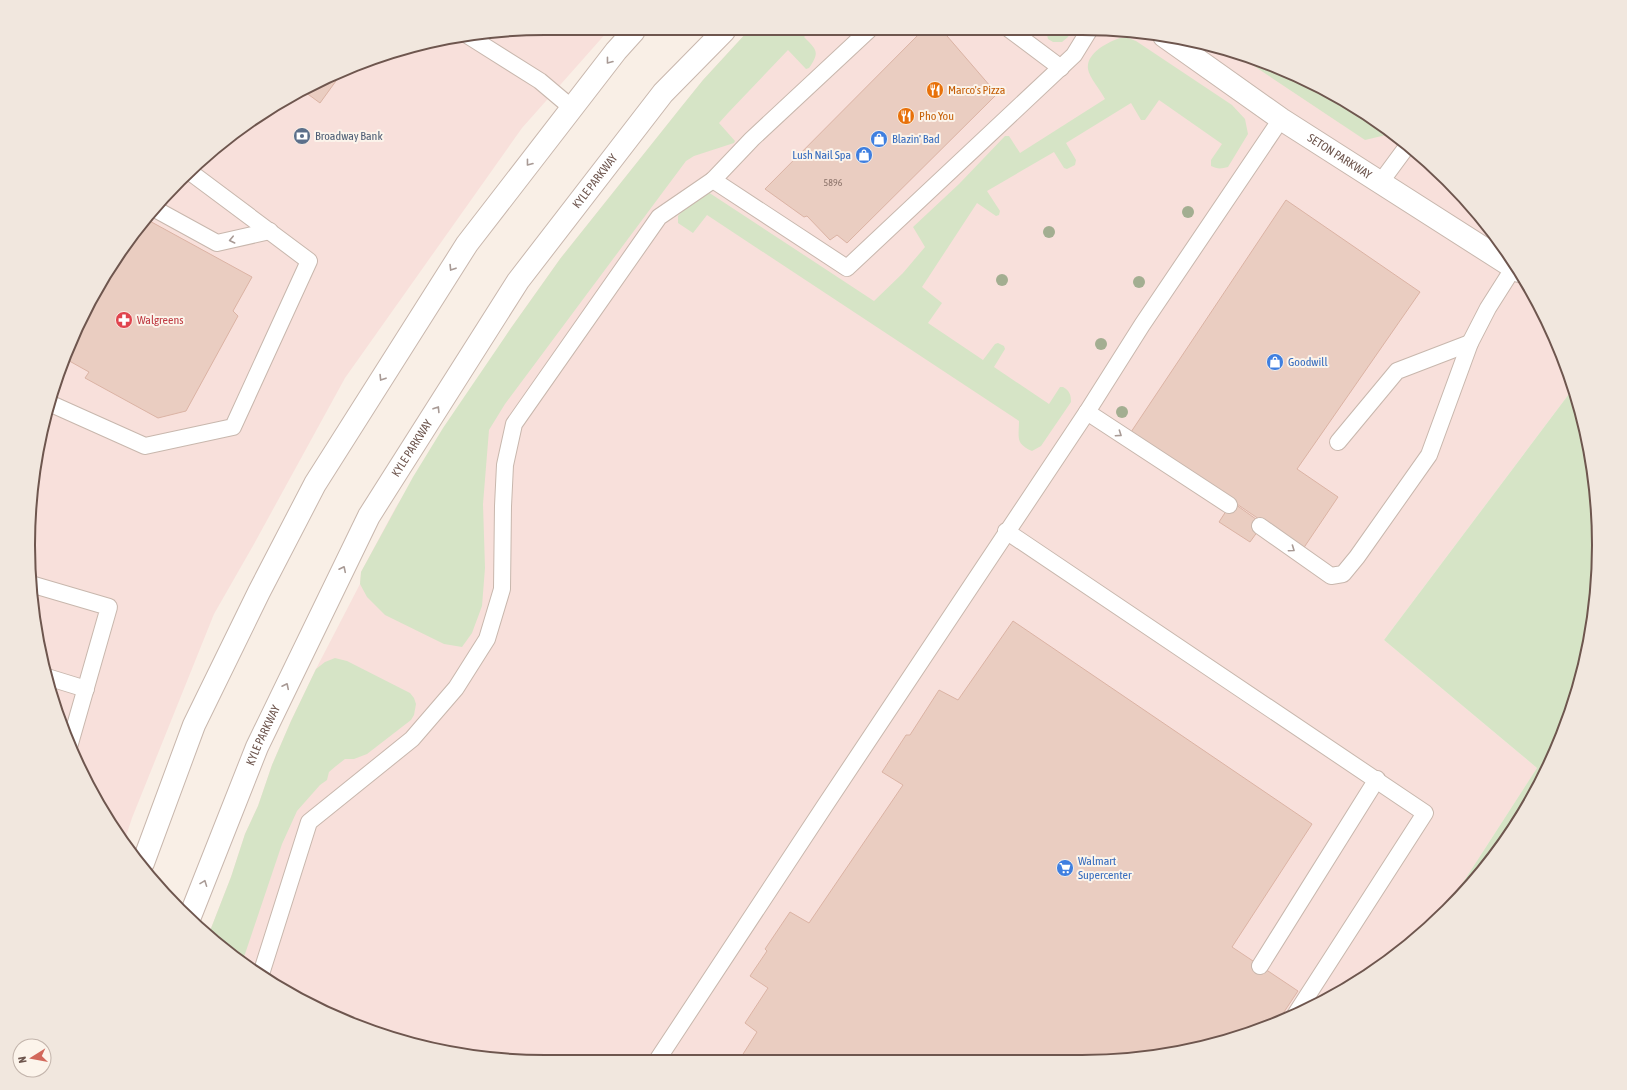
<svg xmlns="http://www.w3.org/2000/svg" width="1627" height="1090" font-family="'Asap Condensed',sans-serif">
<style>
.commercial{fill:#f8e0db}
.green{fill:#d6e4c6}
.building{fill:#eacdc1;stroke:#dbb3a4}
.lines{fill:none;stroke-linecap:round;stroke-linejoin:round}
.service-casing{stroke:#c8b7ad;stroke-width:18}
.tertiary-casing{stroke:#c8b7ad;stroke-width:24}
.service{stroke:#fff;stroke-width:16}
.tertiary{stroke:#fff;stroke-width:22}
.tree{fill:#a3ae91}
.oneway{stroke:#a89a95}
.labels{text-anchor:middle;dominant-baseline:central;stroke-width:4;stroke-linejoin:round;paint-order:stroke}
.number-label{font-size:10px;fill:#8d746b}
.food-label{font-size:12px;fill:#c56008;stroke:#fcf4eb;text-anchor:start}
.service-label{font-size:12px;fill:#4e5e75;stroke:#fcf4eb;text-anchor:start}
.shop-label{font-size:12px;fill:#366cbe;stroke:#fcf4eb;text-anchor:start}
.street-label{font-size:12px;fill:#6e564e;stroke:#fcf4eb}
.health-label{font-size:12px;fill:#be3a42;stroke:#fcf4eb;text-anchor:start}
.rim{fill:none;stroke:#6e564e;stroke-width:2}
</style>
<rect width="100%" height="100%" fill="#f9efe6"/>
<g class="commercial">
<polygon points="1082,28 1183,38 1311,81 1397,135 1447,179 1512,258 1560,347 1572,390 1384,640 1537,768 1442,915 1369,975 1280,1023 1183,1052 1082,1062 545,1062 444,1052 316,1009 230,955 208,936 231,877 245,834 258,806 272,765 291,721 316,669 360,584 361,572 396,507 511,328 560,259 703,80 749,30"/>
<polygon points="608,31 522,128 345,378 254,544 214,614 132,818 125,839 97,803 67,743 38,646 29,511 46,411 67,347 135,230 204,156 258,115 379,55 477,32"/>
</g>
<g class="green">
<polygon points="1051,28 1073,28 1068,37 1062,42 1053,42 1048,39 1047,35"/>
<path d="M749,30H811L804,37C817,50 820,52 809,68L806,69L788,50L728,113L719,123L735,141L734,143L694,156L686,161L505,404L489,430L483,504L485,568L482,606L472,633L462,647L444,644L385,615L367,597L360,584L361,572L413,477L443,428L511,328L560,259L682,106L703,80Z"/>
<path d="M1120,38H1128L1136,41L1232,105L1245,119L1248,134L1228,167C1221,169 1217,169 1211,166V160L1222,144L1159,100L1145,120H1141L1131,103L1066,143L1076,160L1075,165L1067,169L1064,168L1054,152L987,191L1000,211L999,215L996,216L977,203L922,287L942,303L928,323L983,360L995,344L998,343L1004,346L1005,349L994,367L1049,404L1060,387H1063C1070,391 1071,395 1071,402L1041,446L1032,451C1015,443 1019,438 1019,421L707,215L693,233L678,223V216L700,191L705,190L874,301L903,273L925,247L913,227L959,184L1005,136H1009L1020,153L1105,99C1101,91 1089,77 1088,69C1086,53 1108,42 1120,38Z"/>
<polygon points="1242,58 1311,81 1390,130 1386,135 1365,140"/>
<polygon points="1572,390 1589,444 1599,545 1589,646 1560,743 1512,832 1448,910 1442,915 1537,768 1384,640"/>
<polygon points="335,658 347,661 410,693 414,698 416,704 414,715 411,720 367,754 354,759 345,759 336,766 329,772 327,780 320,785 297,811 282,844 242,963 230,955 208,936 231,877 245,834 258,806 272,765 291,721 316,669 325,662"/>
</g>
<g class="building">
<polygon points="924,29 941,29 997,94 847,243 837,235 830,240 807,216 804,217 765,189"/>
<polygon points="341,74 320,103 305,92"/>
<polygon points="1286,200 1420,292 1297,469 1338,497 1303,549 1131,432"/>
<polygon points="146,219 252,277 233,311 238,316 186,411 158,418 85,378 89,372 64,358 67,347 135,230"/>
<polygon points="1232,502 1263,524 1250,542 1219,522"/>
<polygon points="1013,621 1312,824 1232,947 1298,991 1276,1024 1183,1052 1082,1062 738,1062 757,1032 745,1023 768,988 750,976 767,951 765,949 790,912 809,923 903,785 882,772 906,735 910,735 939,690 958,700"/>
</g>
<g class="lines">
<g class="service-casing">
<g id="service">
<polyline points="1009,29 1061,68"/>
<polyline points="869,30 752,139 713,180 847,268 1074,55 1090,29"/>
<polyline points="467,35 540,81 572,108"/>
<polyline points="1380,183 1408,145"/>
<polyline points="155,209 217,243 270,231"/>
<polyline points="49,403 145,446 233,427 309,261 190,172"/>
<polyline points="1087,412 1229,505"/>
<polyline points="1338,442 1397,371 1470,343"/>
<polyline points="1260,526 1331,576 1343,574 1357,557 1429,455 1470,343 1488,308 1514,267"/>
<polyline points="1006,531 1425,813 1295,1015"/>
<polyline points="34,585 109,607 69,747"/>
<polyline points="47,677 86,689"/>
<polyline points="1260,966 1377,779"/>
<polyline points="261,974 309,822 412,739 456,688 487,639 502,589 503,506 505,465 514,424 659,217 713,180"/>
<polyline points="656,1062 824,807 1087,412 1142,325 1281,119"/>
</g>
</g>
<g class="tertiary-casing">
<g id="tertiary">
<path id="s1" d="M1164,36L1281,119L1519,271"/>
<polyline points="143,863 194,725 259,592 315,484 467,244 616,51 634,31"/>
<path id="s2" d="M189,919L257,747L369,516L518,281L663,93L724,31"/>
</g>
</g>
<use href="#service" class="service"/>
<use href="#tertiary" class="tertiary"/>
</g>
<g class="tree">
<circle cx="1188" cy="212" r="6"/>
<circle cx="1049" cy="232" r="6"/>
<circle cx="1002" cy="280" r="6"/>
<circle cx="1139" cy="282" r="6"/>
<circle cx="1101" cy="344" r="6"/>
<circle cx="1122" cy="412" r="6"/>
</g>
<defs><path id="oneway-chevron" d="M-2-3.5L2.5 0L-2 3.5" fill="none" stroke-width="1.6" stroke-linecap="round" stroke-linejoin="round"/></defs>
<g class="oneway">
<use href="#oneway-chevron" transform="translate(609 61) rotate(128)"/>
<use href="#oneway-chevron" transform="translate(529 163) rotate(128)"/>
<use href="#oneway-chevron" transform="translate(232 240) rotate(167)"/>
<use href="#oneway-chevron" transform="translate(452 268) rotate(122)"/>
<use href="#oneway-chevron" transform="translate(382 378) rotate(122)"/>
<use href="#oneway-chevron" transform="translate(437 409) rotate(-58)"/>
<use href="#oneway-chevron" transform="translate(1119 434) rotate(34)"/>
<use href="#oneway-chevron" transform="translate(1292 549) rotate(35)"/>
<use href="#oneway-chevron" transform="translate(343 569) rotate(-64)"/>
<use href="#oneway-chevron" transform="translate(286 686) rotate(-64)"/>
<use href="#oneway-chevron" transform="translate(204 883) rotate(-69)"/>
</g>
<defs>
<g id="restaurant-disc" transform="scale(0.9)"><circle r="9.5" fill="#e8710a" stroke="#fcf4eb"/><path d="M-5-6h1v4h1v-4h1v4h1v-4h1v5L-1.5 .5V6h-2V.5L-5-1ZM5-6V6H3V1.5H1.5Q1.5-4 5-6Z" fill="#fff"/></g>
<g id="bank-disc" transform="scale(0.9)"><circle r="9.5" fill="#5c6f8a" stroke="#fcf4eb"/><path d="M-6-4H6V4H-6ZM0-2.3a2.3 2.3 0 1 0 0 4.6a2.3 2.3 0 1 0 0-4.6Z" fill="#fff"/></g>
<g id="shop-disc" transform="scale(0.9)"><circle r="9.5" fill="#3f7fe0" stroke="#fcf4eb"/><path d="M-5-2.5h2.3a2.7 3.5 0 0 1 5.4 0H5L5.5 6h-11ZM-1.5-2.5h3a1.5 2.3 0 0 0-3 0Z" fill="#fff"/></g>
<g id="pharmacy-disc" transform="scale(0.9)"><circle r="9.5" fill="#e0444e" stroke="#fcf4eb"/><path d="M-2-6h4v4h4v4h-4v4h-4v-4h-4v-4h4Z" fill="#fff"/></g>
<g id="supermarket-disc" transform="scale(0.9)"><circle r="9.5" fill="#3f7fe0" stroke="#fcf4eb"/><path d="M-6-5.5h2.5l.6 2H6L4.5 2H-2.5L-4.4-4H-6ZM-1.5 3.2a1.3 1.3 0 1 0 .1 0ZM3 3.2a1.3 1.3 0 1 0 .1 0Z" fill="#fff"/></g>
</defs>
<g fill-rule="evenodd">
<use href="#restaurant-disc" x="935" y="90"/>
<use href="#restaurant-disc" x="906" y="116"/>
<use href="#bank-disc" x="302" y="136"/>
<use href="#shop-disc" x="879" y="139"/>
<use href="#shop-disc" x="864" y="155"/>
<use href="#pharmacy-disc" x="124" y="320"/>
<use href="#shop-disc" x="1275" y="362"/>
<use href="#supermarket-disc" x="1065" y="868"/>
</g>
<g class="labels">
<g class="number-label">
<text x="833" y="182">5896</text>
</g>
<g class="food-label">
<text x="948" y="90">Marco's Pizza</text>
<text x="919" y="116">Pho You</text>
</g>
<g class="service-label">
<text x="315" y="136">Broadway Bank</text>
</g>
<g class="shop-label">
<text x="892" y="139">Blazin' Bad</text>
<text x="851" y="155" text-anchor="end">Lush Nail Spa</text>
<text x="1288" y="362">Goodwill</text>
<text x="1078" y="861">Walmart<tspan x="1078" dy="14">Supercenter</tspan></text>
</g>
<g class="street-label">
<text stroke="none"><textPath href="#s1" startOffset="213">SETON PARKWAY</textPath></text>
<text stroke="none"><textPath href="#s2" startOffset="846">KYLE PARKWAY</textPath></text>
<text stroke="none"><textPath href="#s2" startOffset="522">KYLE PARKWAY</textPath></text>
<text stroke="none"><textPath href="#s2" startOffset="198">KYLE PARKWAY</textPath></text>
</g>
<g class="health-label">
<text x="137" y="320">Walgreens</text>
</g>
</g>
<path d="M0 0H1627V1090H0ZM545 35H1082A510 510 0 0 1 1592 545V545A510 510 0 0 1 1082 1055H545A510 510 0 0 1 35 545V545A510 510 0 0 1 545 35Z" fill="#f1e7de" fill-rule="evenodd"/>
<path class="rim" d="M545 35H1082A510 510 0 0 1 1592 545V545A510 510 0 0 1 1082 1055H545A510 510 0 0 1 35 545V545A510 510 0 0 1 545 35Z"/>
<g transform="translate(32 1058) rotate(259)"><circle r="19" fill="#fcf4eb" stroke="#c3b5ac"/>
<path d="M0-3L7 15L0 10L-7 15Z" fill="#d2685b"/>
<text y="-6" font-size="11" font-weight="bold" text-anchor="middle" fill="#6e564e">N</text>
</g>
</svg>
